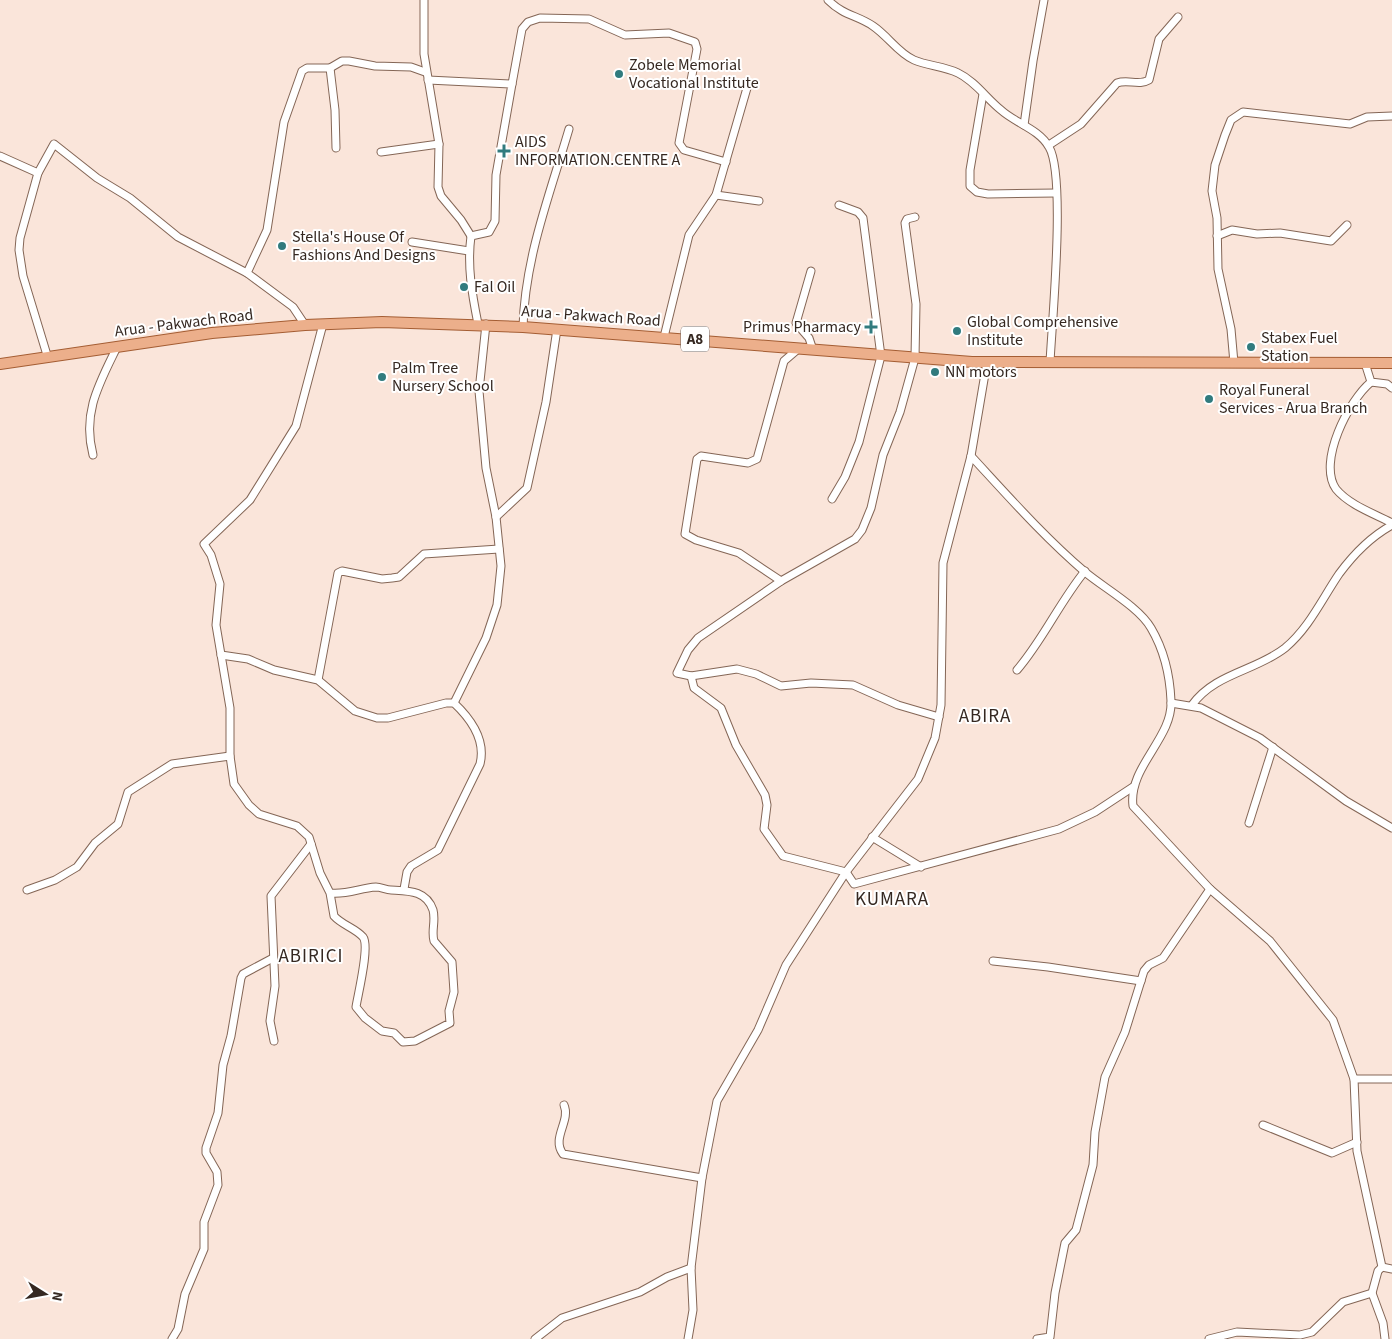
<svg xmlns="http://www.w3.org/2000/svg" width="1392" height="1339" font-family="'Source Sans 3',sans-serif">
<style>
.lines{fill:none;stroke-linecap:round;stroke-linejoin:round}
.minor-casing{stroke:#846656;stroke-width:9}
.primary-casing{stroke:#a45d33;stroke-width:12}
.minor{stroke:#fff;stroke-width:7}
.primary{stroke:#ecaf8b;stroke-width:10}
.poi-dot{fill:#317b7e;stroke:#fff;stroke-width:2}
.labels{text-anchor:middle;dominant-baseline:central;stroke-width:4;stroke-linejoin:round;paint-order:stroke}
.shield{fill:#fff;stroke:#726864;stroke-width:1}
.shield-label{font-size:15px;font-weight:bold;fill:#352821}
.poi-label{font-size:16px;fill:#352821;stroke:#fff;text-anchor:start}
.street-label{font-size:16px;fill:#352821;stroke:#fff}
.quarter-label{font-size:19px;letter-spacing:1px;fill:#352821;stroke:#fff}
</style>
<rect width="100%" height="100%" fill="#fae5da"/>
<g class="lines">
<g class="minor-casing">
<g id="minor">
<polyline points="424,0 424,54 439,144 438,187 441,196 461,220 471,236"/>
<path d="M828,0C844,16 857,15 873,26C888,36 898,53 914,60C928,66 944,66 958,73C975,81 987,99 1001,110C1015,123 1039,129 1049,147C1066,175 1052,323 1050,362"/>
<polyline points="330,68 335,110 336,148"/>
<path d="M428,80L512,84L496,175L495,221L489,232L471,236C467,266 472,294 478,324"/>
<polyline points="512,84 522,29 528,22 540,18 589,19 625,35 669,33 695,42 697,49 679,143 684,150 726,162"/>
<polyline points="983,94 970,170 970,186 977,192 988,194 1056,193"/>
<polyline points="1024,125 1033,61 1044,0"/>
<path d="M1049,145L1081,124L1117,83C1128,79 1139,86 1149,80L1159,39L1178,17"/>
<polyline points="381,152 439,144"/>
<polyline points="0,156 38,173"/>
<polyline points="716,195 759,201"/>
<polyline points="915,217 907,219 905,223 916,304 915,358 900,412 883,455 871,508 862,530 855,539 781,581 698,638 688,650 677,673 691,676 737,669 756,674 781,686 811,683 853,685 898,705 939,717"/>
<polyline points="1217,236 1232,230 1257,234 1280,233 1331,241 1347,225"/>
<polyline points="412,242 469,251"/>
<polyline points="811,271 796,323 809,338 813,350"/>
<path d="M323,324L296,426L250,500L204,544L211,555L220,584L216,625L230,708V756L234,784L249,805L259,814L297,826L309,837L320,873L330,893L334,916C342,925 355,928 363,937C370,946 358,994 356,1007L365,1018L382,1031L394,1033L403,1042L415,1041L450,1023L449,1011L454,992L452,962L434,941C431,931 436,921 433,910C426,890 408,891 391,890C386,890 381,887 376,887C360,888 347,895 330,893"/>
<polyline points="305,325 293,307 247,273 267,230 284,122 302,71 307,68 330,68 342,61 349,61 375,66 411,67 425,72"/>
<path d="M523,327C525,257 550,194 569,129"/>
<polyline points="664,337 689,235 716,195 747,88"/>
<polyline points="47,355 23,276 19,250 20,238 38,173 54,144 97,178 130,198 178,237 247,273"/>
<polyline points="1234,363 1231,329 1218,269 1217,218 1212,191 1215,165 1225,135 1231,120 1243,112 1350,124 1367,117 1392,116"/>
<polyline points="1365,363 1371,382 1387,384 1392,388"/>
<path d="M1371,382C1349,400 1317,462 1336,489C1349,505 1375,514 1392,523"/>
<path d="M93,455C82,413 99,384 117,347"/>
<path d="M971,456C1008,496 1044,537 1085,572C1104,588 1139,607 1151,628C1164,650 1170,677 1171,701C1173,738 1128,767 1133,806L1210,889L1270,941L1333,1020L1354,1079L1357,1151L1382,1267L1392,1269"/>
<polyline points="832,499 845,477 859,442 881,356 863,218 858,212 839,205"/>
<polyline points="496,517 527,488 546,402 557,329"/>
<polyline points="781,581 739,553 696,540 685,534 697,459 701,456 748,463 757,459 784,361 798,349"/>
<path d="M221,655L248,659L274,670L318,680L355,711L377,718H388L446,703H454C471,719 486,740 480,764L438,850L411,866L407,872L404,889"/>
<path d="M1017,670C1043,640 1059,603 1085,571"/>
<polyline points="691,676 694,688 721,708 736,745 765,795 767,805 764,829 783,856 846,872 854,884 1059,829 1095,812 1133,787"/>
<polyline points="318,680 338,573 342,571 382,579 392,578 399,577 424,554 499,549"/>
<polyline points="454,703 486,638 497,605 501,566 496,517 486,468 479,391 486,324"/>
<polyline points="1171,703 1201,708 1260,738 1346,801 1392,828"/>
<path d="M1192,705C1215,673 1256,671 1285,648C1309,628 1322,599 1339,574C1353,555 1372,536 1392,525"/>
<polyline points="1249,823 1273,747"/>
<polyline points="872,837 921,867"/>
<polyline points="27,890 55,880 77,867 95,843 118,824 128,792 172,764 230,756"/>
<polyline points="993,961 1048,967 1141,981"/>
<polyline points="274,1041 270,1021 275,986 271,896 311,844"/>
<polyline points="1354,1079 1392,1079"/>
<path d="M564,1105C571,1121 551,1138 563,1154L702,1178"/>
<polyline points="1263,1125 1332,1153 1357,1142"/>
<polyline points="1372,1293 1383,1323 1385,1339"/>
<polyline points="172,1339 178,1329 185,1294 204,1249 204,1222 218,1185 217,1172 206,1153 206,1148 218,1113 223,1065 231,1036 241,978 243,974 273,958"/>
<polyline points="535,1339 562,1318 640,1292 667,1277 691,1268"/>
<polyline points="688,1339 693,1310 691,1268 702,1178 717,1101 758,1030 786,965 846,872 918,779 935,738 941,705 943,563 971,456 987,362"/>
<polyline points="1037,1339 1050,1337 1055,1293 1065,1243 1076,1230 1093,1165 1095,1132 1105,1077 1125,1032 1144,971 1149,965 1163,958 1210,889"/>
<polyline points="1209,1339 1237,1332 1300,1335 1312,1332 1343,1302 1372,1293 1378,1271 1382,1267"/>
</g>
</g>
<g class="primary-casing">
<polyline id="primary" points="0,364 212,333 305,325 382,322 523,327 972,362 1392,363"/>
</g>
<use href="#minor" class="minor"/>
<use href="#primary" class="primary"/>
</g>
<g class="poi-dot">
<circle cx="619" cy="74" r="5"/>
<path d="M501.5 143.5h5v5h5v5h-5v5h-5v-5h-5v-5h5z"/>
<circle cx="282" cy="246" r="5"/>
<circle cx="464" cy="287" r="5"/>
<path d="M868.5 319.5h5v5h5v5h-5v5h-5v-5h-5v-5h5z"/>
<circle cx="957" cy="331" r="5"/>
<circle cx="1251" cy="347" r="5"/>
<circle cx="935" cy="372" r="5"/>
<circle cx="382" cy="377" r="5"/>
<circle cx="1209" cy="399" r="5"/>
</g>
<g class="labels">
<rect class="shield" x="681" y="326.5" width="28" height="25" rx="4"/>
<g class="shield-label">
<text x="695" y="339">A8</text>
</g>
<g class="poi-label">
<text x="629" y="65">Zobele Memorial<tspan x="629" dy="18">Vocational Institute</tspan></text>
<text x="515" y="142">AIDS<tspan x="515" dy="18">INFORMATION.CENTRE A</tspan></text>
<text x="292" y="237">Stella's House Of<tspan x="292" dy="18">Fashions And Designs</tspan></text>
<text x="474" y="287">Fal Oil</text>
<text x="967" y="322">Global Comprehensive<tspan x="967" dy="18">Institute</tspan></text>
<text x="861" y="327" text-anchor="end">Primus Pharmacy</text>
<text x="1261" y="338">Stabex Fuel<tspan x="1261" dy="18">Station</tspan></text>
<text x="392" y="368">Palm Tree<tspan x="392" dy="18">Nursery School</tspan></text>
<text x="945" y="372">NN motors</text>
<text x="1219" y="390">Royal Funeral<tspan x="1219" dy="18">Services - Arua Branch</tspan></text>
</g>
<g class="street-label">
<text transform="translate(591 316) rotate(4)">Arua - Pakwach Road</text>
<text transform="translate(184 323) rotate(-7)">Arua - Pakwach Road</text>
</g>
<g class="quarter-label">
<text x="985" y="716">ABIRA</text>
<text x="892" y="899">KUMARA</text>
<text x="311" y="956">ABIRICI</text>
</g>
</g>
<g transform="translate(45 1294) rotate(101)" stroke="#ffffff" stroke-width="4" paint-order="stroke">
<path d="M0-4L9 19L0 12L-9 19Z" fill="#352821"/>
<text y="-8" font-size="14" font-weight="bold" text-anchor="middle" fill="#352821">N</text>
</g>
</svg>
